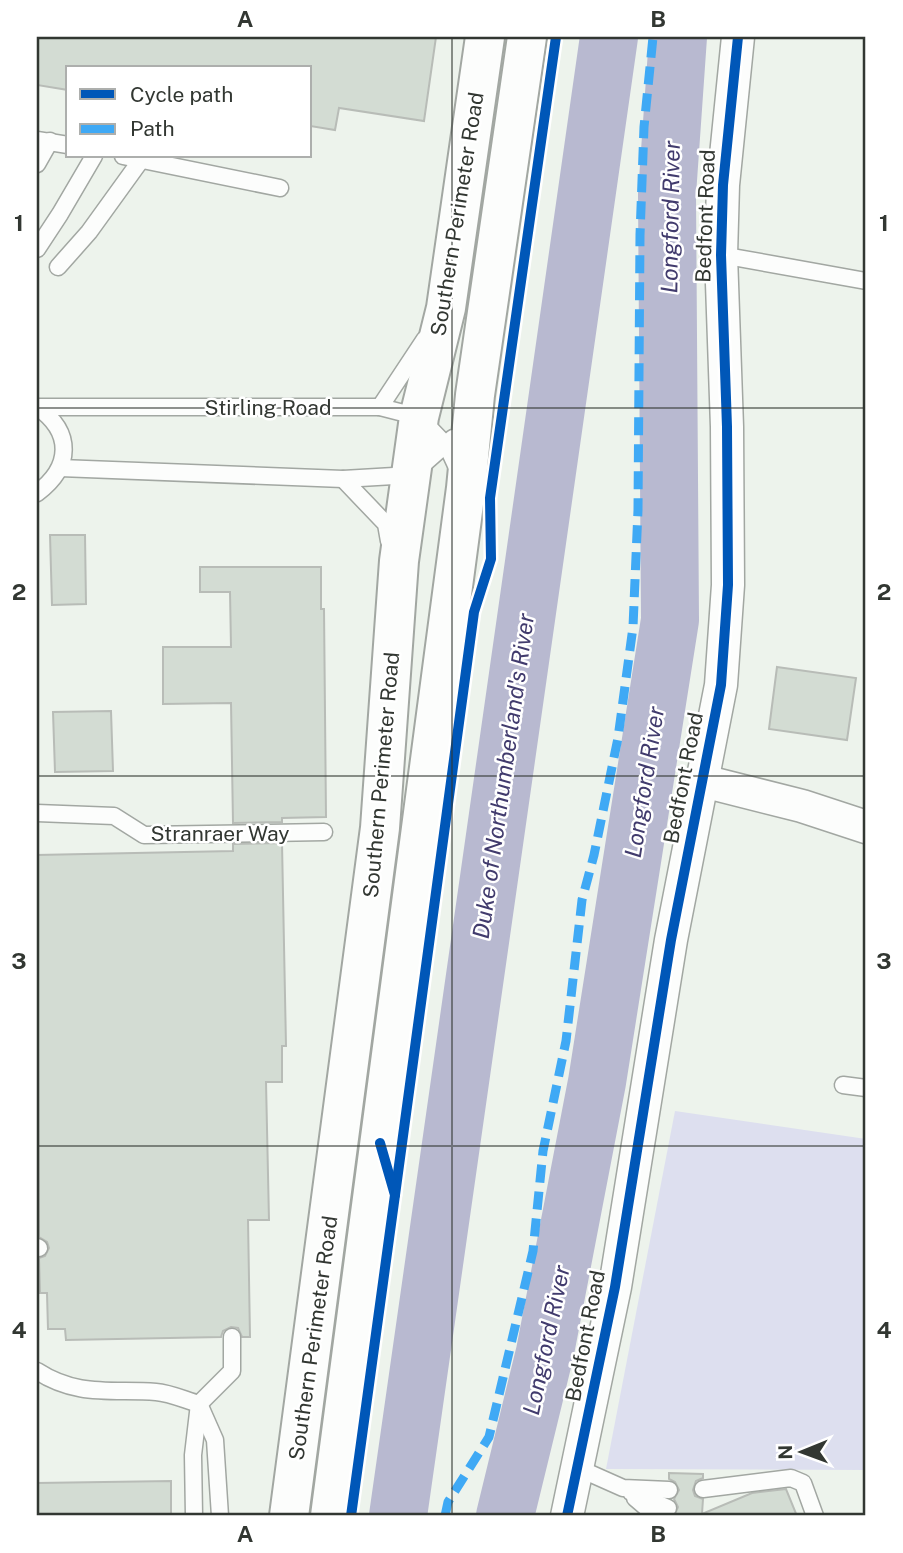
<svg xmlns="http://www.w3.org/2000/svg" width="903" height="1553" font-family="'Public Sans',sans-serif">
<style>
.green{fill:#dddfef}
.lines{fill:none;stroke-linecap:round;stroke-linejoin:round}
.river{stroke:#b8b9d0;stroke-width:58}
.building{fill:#d3dcd3;stroke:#b8bcb7;stroke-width:2}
.service-casing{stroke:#a2a7a2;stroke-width:19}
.minor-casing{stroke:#a2a7a2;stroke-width:35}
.tertiary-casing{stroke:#a2a7a2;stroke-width:42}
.service{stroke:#fcfdfc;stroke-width:16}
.minor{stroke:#fcfdfc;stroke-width:32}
.tertiary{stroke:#fcfdfc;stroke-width:38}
.quiet{stroke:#3fa9f5;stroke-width:9;stroke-dasharray:18 9;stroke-linecap:butt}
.cycleway-casing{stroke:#fff;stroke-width:15}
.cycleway{stroke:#0057b8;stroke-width:10}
.grid{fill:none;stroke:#323732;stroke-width:2;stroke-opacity:0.55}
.labels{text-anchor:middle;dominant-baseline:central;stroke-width:5;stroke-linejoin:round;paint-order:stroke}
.street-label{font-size:21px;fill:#323732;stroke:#fff}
.water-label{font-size:23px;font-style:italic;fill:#413b6d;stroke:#fff}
.neatline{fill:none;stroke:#323732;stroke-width:2.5}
.grid-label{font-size:23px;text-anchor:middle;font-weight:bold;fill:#323732}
</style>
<rect width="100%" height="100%" fill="#edf3ec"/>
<polygon class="green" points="675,1111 866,1139 866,1470 606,1469"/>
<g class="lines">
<g class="river">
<polyline points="398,1516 609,37"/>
<polyline points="505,1516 545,1352 597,1082 670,620 667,194 678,37"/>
</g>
</g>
<g class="building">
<polygon points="37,37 436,37 424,121 339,108 335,130 310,126 310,68 68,68 68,90 37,85"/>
<polygon points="50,535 85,535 86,604 52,605"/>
<polygon points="200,567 321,567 321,609 324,609 326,817 282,818 282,822 233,823 231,703 163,704 163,647 231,647 230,592 200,592"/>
<polygon points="777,667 856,678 847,740 769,729"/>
<polygon points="111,711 113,771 55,772 53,712"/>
<polygon points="282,843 286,1046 282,1046 282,1082 266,1082 269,1220 248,1220 250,1337 242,1337 238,1328 231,1327 223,1331 221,1337 66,1340 65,1329 48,1329 47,1293 40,1293 39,1258 45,1256 49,1248 47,1242 39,1237 37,855 233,851 233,844"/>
<polygon points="669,1473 703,1474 703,1478 696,1481 693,1490 695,1496 703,1499 702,1514 752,1493 786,1489 797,1516 674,1516 678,1507 674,1499 679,1490 675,1482 669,1479"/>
<polygon points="171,1481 171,1516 37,1516 37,1483"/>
</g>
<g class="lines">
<g class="service-casing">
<g id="service">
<polyline points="37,140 68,145"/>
<polyline points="123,156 280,188"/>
<polyline points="37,164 50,141"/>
<polyline points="37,249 60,214 94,156"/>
<polyline points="721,255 866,281"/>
<polyline points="58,267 89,232 141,160"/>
<polyline points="37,407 380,407 419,417 447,446 459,472"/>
<path d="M37,407C73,432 72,467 37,493"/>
<polyline points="380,407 425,339"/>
<polyline points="60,468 343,479 411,475 453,438"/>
<polyline points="343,479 386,524 389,541"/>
<polyline points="37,813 114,816 144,835 324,832"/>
<polyline points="843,1085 866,1088"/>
<polyline points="37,1247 39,1248"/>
<path d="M37,1371C77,1397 111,1389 156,1392C170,1393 185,1400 199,1404"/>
<polyline points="200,1406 215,1440 220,1516"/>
<polyline points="578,1468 623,1488 669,1490"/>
<polyline points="703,1489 791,1478 803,1483 815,1516"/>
<polyline points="631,1492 668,1508"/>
<polyline points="635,1498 656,1516"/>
<polyline points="194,1516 193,1455 199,1404 232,1371 232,1337"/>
</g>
</g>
<g class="minor-casing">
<g id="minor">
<polyline points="703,781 802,806 866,827"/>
<polyline points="567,1516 615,1287 671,940 721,685 728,585 727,427 721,255 723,185 738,37"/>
</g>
</g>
<g class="tertiary-casing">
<g id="tertiary">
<polyline points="289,1516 380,828 399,561 419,417 446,308 485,37"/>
<polyline points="330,1516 466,488 475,395 527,37"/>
</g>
</g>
<use href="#service" class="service"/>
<use href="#minor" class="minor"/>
<use href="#tertiary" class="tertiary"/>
<polyline class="quiet" points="445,1516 448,1502 489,1437 533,1251 543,1151 566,1041 582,900 594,855 618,738 633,627 638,510 640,235 644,127 653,37"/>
<g class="cycleway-casing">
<g id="cycleway">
<polyline points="395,1195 474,612 491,559 490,498 556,37"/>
<polyline points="351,1516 395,1195 380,1143"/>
<polyline points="567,1516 615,1287 671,940 721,685 728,585 727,427 721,255 723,185 738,37"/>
</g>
</g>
<use href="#cycleway" class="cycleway"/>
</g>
<path class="grid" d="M452,37V1516M37,408H866M37,776H866M37,1146H866"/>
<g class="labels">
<g class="street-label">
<text transform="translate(457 214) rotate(-81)">Southern Perimeter Road</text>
<text transform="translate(705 216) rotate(-88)">Bedfont Road</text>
<text x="268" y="407">Stirling Road</text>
<text transform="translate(381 775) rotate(-85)">Southern Perimeter Road</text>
<text transform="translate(683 778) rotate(-79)">Bedfont Road</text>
<text x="220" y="833">Stranraer Way</text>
<text transform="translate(585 1336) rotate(-79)">Bedfont Road</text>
<text transform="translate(313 1338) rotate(-82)">Southern Perimeter Road</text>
</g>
<g class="water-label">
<text transform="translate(670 217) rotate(-89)">Longford River</text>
<text transform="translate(503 776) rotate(-82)">Duke of Northumberland's River</text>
<text transform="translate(644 782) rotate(-81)">Longford River</text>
<text transform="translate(546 1340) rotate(-78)">Longford River</text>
</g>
</g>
<rect width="903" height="1553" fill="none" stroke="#ffffff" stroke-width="77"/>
<rect x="66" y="66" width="245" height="91" fill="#ffffff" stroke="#adafad" stroke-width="2"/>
<rect x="80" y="89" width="35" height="10" fill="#0057b8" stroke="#adafad" stroke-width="2"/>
<text x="130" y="102" font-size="21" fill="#323732">Cycle path</text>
<rect x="80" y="124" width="35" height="10" fill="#3fa9f5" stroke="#adafad" stroke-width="2"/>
<text x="130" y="136" font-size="21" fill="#323732">Path</text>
<g transform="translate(802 1452) rotate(269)" stroke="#ffffff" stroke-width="5" paint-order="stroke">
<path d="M0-5L12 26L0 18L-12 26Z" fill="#323732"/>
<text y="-10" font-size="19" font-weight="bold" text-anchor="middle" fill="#323732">N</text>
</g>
<rect x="38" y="38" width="826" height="1476" class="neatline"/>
<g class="grid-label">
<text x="245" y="27">A</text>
<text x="658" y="27">B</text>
<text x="19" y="231">1</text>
<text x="884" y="231">1</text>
<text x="19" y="600">2</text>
<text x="884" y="600">2</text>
<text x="19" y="969">3</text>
<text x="884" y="969">3</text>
<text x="19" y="1338">4</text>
<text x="884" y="1338">4</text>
<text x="245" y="1542">A</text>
<text x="658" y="1542">B</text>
</g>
</svg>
